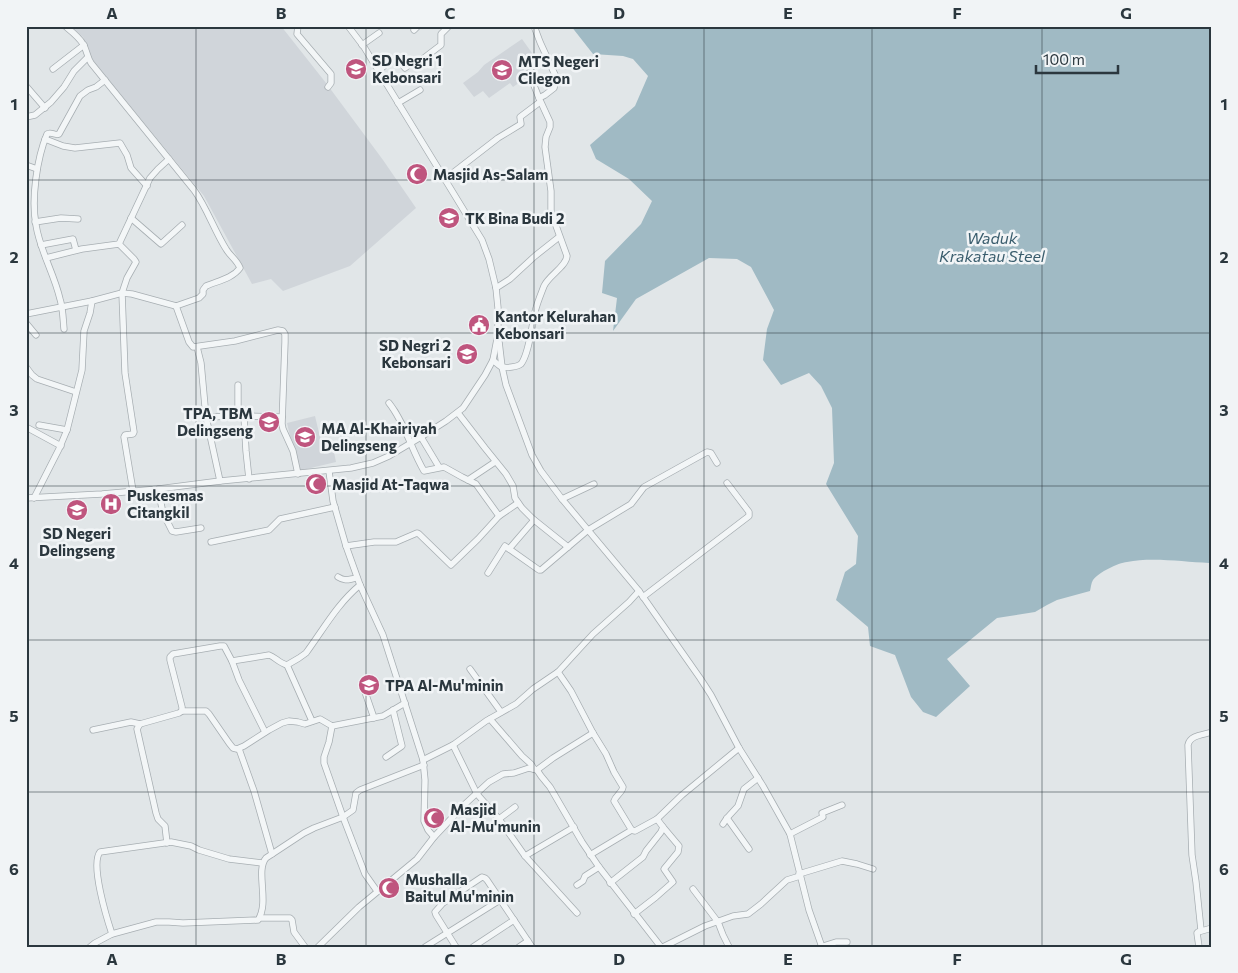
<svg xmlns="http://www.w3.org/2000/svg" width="1238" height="973" font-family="Commissioner,sans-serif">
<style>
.built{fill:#d0d5da}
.water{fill:#a0bac4}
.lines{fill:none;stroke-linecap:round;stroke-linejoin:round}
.minor-casing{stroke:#a7aeb2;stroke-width:7}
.minor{stroke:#f3f6f7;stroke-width:5.5}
.grid{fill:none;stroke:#2b373e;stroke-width:1;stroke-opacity:0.55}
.labels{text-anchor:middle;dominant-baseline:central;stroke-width:5;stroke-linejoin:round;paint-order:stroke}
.poi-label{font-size:15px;font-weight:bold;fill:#2b373e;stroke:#f1f4f6;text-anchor:start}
.water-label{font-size:16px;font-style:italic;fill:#3a5d6d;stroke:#f1f4f6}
.neatline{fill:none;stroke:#2b373e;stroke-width:2}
.grid-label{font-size:16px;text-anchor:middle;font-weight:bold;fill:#2b373e}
</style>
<rect width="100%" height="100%" fill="#e1e6e8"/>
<g class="built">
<polygon points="70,26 281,26 326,83 383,160 416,208 350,266 283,291 271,279 252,284 204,196 90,57 83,37"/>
<polygon points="522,39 537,60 525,68 521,75 523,80 513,87 510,83 489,98 483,91 474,97 463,83 478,72 484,65"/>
<polygon points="315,416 324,454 334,452 336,462 298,471 287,423"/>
</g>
<path class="water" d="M571,26H1212V523L1209,563C1184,562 1152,557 1127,562C1118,563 1099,572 1093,580C1091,583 1091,587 1090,591L1057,600L1047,605L1035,612L997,618L947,659L970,686L936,717L923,712L911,697L895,655L870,646L868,627L836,600L845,572L856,564L858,536L826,484L834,463L832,408L821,386L809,373L781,385L763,360L767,329L774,310L751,267L737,259L709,258L636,299L613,331L617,298L602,293L605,261L641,224L652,201L629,179L596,159L590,145L635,106L648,76L633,59L623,56L593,54Z"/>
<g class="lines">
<g class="minor-casing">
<g id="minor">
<polyline points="298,26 297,34 331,74 331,83 328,87"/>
<polyline points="348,26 364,47 482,240 489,259 496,288 498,308 498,333 502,367 506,385 532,455 541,471 562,499 639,591 700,678 711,695 739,748 763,786 790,834 809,910 822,947"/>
<polyline points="414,30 418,26"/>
<polyline points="362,45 379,33"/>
<polyline points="53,69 84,45"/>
<path d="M378,71C388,63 396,54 405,68L414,61L416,64L441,45V34L449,26"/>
<polyline points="529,73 539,98"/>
<polyline points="26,86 45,108"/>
<polyline points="398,103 420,90"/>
<polyline points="26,117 35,115 51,102 64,87 74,71 87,58"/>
<polyline points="45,139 63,146 75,148 120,143 127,155 131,168 147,186"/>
<polyline points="26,165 37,169"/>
<polyline points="445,179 498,138 521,124 520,117 540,102"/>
<polyline points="131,218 161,244 182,225"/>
<polyline points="35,222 61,218 78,219"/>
<polyline points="119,244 134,259 136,262 127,278 122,293 125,373 134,432 133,434 125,435 124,437 133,491"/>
<polyline points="41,245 73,239 76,250"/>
<polyline points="46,258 82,249 119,244 150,178 158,169 169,159"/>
<polyline points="496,288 510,279 535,256 559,237"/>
<polyline points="176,306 189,342 193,347 235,341 278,330 283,331 285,334 285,342 282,424 283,429 293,451 298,474"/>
<path d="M26,314L92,301L122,293L132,294L176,306L199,298L203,294V290L206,286C217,281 232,279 240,268C237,260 230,256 226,249C214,230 207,208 194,190L91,63C87,57 87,50 83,44C79,37 71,31 65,26"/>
<polyline points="26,323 36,335"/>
<path d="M64,329C63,319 63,308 60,299C54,273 40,251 36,225C31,199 37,158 47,134C51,131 55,136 59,134L80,96L88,90L96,87L105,80"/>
<polyline points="197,347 201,363 206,417 220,481"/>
<path d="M493,360C495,362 499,366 502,367C507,368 517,367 521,364C529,354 532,324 535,312C537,303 541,294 544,286C549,275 566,267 567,256L551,212V191L545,147L546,137L550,127V122L539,98L545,95L554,88L556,77L540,42L534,26"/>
<polyline points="26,367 32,375 37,379 76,392"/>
<polyline points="238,385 238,416 244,416"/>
<path d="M389,403C405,423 411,449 424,471L444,467L462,477L476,484L499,516L518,503"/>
<polyline points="458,413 485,448 506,474 513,486 515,498 522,508 533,519 568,547"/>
<polyline points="206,417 238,416"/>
<polyline points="39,425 67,430"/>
<polyline points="26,427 61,446"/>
<polyline points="421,437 439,467"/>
<polyline points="329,471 333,501 346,546 360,585 383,635 423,760 425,780 424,821 428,830 434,837"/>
<polyline points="249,479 246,451 244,416 282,417"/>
<polyline points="468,480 495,462"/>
<polyline points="158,489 163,513 172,531 176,532 201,528"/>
<polyline points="26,498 102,494 158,489 220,481 351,468 373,463 389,456 421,437 446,421 463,408 485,375 493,360 497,339"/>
<polyline points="34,498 59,449 67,430 82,370 84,331 90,313 92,301"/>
<polyline points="562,499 594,484"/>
<polyline points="211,542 269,530 280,519 335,507"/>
<polyline points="346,546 374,542 396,542 417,533 419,534 451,565 478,539 499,516"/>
<polyline points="509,549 534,520"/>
<polyline points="488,573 505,546 539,570 541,570 588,530 631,504 644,487 707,452 711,453 717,463"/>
<path d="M338,577C346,582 349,579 357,578"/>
<polyline points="643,597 749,516 749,512 727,483"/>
<polyline points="232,661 239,680 265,732"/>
<path d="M287,665L299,658L306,653C323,630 337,604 360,585"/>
<polyline points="470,669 501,712"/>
<path d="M558,672L571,691L593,733L606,754L614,772L623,787C622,793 616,795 614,801L631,829L630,831L590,855"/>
<polyline points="365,692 374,718"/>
<polyline points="182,711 206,711 209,714 229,743 233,748 237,749 244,746 269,730 282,723 289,721 298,722 305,724 320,719 332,726 383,716 405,703"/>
<polyline points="490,719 522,756 531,764 534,769"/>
<polyline points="332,726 329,742 324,757 324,763 343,817 365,874 377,891"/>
<polyline points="93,730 131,722 140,724"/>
<polyline points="453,745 477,794 499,819 525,856"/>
<polyline points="239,749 254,791 272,854"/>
<polyline points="386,757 402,746 393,710"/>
<polyline points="423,760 453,745 486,721 516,704 533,689 558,672 593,634 629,602 639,591"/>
<polyline points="537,770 553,758 593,733"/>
<polyline points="727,818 749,849"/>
<polyline points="499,819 515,807"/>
<polyline points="723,824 727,818 738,806 744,789 758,778"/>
<polyline points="574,827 525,856 577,913"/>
<polyline points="631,830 635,831 657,819 682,795 739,748"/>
<polyline points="790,834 823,817 822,813 842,805"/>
<path d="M167,843L165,826L158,819L156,813L137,729L140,724L179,713L182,711V707L170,660V657L173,654L220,646H224L232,661L269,655C275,657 279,663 287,665L312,721"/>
<polyline points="799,874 842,861 857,864 873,869"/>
<polyline points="610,883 643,857 646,851 661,832 663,827 657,819"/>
<polyline points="577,885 583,881 585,876 599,867"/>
<polyline points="693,889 718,922 723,935 729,947"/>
<polyline points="634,914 656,897 673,882 664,869 678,852 679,846 663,827"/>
<polyline points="260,918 290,918 292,920 294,932 305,947"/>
<path d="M1201,930L1196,882L1192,855L1188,745C1190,735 1203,735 1212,732"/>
<path d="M112,934C107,919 90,864 100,852L171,842L191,846L199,850L229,859L262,863"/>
<path d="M90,947L95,943L112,934L156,922H169L183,923L258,920C270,902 255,871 266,858L304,833L314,828L343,817L353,810L356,793L360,790L424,765"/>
<polyline points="318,947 359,907 417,859 434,837 465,804 489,782 503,774 514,773 529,768 537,770 541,776 550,787 582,842 599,867 661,947"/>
<polyline points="425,947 500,900"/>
<polyline points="456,947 436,915 435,912 443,903 482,877 485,878 487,880 532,947"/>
<polyline points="473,947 514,920"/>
<polyline points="519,947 528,941"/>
<polyline points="663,947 705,926 733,916 748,914 761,904 787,880 800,876"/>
<polyline points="820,947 836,942 847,942"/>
<polyline points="1199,947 1197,933 1198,932 1212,928"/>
</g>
</g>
<use href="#minor" class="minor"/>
</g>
<path class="grid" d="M196,26V947M366,26V947M534,26V947M704,26V947M872,26V947M1042,26V947M26,180H1212M26,333H1212M26,486H1212M26,640H1212M26,792H1212"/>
<defs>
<g id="school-disc" transform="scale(1.125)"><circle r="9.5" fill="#bf557e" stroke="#f1f4f6"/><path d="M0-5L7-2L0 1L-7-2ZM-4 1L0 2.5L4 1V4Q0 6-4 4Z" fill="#fff"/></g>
<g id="mosque-disc" transform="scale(1.125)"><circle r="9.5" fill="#bf557e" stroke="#f1f4f6"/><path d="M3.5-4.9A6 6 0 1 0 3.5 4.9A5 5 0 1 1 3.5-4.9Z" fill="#fff"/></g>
<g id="civic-disc" transform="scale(1.125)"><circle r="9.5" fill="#bf557e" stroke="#f1f4f6"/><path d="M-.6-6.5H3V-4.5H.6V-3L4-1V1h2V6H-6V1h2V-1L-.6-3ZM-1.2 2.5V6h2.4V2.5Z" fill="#fff"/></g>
<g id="hospital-disc" transform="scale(1.125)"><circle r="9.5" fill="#bf557e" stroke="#f1f4f6"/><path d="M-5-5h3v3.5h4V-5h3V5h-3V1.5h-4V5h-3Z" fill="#fff"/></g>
</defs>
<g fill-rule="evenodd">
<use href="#school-disc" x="356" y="69"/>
<use href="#school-disc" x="502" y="70"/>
<use href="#mosque-disc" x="417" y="174"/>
<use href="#school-disc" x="449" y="218"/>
<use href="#civic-disc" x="479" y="325"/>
<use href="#school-disc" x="467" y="354"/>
<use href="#school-disc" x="269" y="422"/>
<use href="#school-disc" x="305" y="437"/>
<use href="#mosque-disc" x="316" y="484"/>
<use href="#hospital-disc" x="111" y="504"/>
<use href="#school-disc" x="77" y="510"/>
<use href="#school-disc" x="369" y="685"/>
<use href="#mosque-disc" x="434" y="818"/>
<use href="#mosque-disc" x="389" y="888"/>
</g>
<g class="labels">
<g class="poi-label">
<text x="372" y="60">SD Negri 1<tspan x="372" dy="17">Kebonsari</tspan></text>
<text x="518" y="61">MTS Negeri<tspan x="518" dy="17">Cilegon</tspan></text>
<text x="433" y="174">Masjid As-Salam</text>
<text x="465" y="218">TK Bina Budi 2</text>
<text x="495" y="316">Kantor Kelurahan<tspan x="495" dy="17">Kebonsari</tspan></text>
<text x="451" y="345" text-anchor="end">SD Negri 2<tspan x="451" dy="17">Kebonsari</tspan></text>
<text x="253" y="413" text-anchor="end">TPA, TBM<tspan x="253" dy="17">Delingseng</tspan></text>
<text x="321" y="428">MA Al-Khairiyah<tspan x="321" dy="17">Delingseng</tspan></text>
<text x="332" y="484">Masjid At-Taqwa</text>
<text x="127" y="495">Puskesmas<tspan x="127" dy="17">Citangkil</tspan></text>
<text x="77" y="533" text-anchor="middle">SD Negeri<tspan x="77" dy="17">Delingseng</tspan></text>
<text x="385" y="685">TPA Al-Mu'minin</text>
<text x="450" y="809">Masjid<tspan x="450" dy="17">Al-Mu'munin</tspan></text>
<text x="405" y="879">Mushalla<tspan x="405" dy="17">Baitul Mu'minin</tspan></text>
</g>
<g class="water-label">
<text x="992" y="237">Waduk<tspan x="992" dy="18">Krakatau Steel</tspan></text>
</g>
</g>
<rect width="1238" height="973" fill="none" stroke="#f1f4f6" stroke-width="55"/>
<path d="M1036 65v8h82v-8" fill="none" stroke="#2b373e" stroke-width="2.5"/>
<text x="1043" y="65" font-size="15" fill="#2b373e" stroke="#f1f4f6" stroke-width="4" paint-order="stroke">100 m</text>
<rect x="28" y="28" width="1182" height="918" class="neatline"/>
<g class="grid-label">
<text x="112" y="19">A</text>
<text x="281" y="19">B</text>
<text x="450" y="19">C</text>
<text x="619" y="19">D</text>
<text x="788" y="19">E</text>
<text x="957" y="19">F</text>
<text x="1126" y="19">G</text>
<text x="14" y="110">1</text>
<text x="1224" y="110">1</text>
<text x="14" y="263">2</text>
<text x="1224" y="263">2</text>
<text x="14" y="416">3</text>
<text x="1224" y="416">3</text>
<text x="14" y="569">4</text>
<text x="1224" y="569">4</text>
<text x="14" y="722">5</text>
<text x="1224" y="722">5</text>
<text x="14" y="875">6</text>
<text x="1224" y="875">6</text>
<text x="112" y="965">A</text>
<text x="281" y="965">B</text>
<text x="450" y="965">C</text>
<text x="619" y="965">D</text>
<text x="788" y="965">E</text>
<text x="957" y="965">F</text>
<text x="1126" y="965">G</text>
</g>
</svg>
